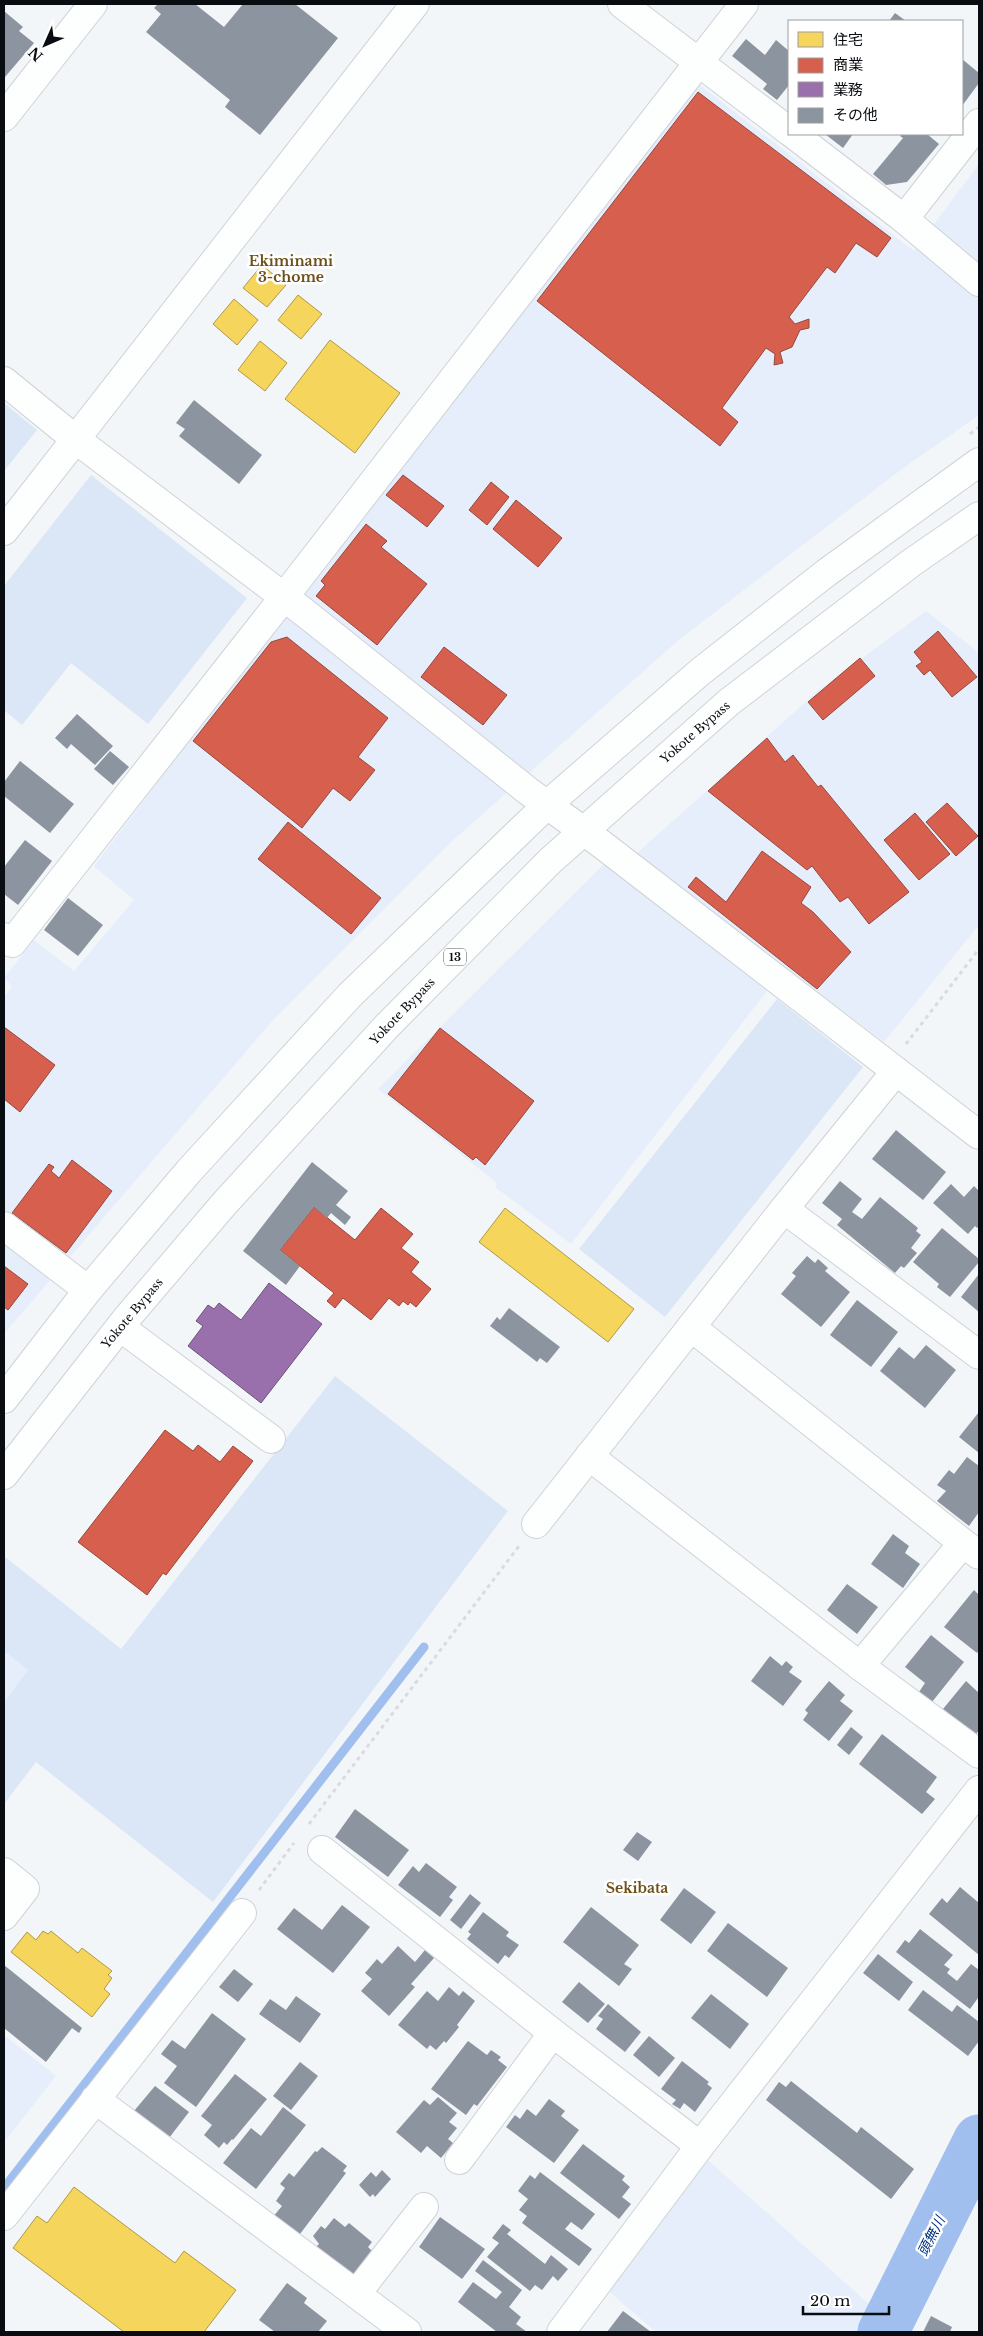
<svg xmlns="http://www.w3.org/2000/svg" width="983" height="2336" font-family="'Libre Baskerville','Noto Sans JP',serif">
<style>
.built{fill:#e6eefb}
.green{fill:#dbe6f6}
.homes{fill:#f6d55c;stroke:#af9946}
.shops{fill:#d6604d;stroke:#98473b}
.offices{fill:#9970ab;stroke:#6e527d}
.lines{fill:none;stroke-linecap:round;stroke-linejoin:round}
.stream{stroke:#a0bfee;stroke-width:9}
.river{stroke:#a0bfee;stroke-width:51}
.building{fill:#8c94a0}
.minor-casing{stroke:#cfd2d6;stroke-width:30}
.tertiary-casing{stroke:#cfd2d6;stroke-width:30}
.trunk-casing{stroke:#cfd2d6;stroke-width:30}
.path{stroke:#dadbdc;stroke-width:3;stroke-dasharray:4 4;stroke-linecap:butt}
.minor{stroke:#fdfefe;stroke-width:28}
.tertiary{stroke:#fdfefe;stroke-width:28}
.trunk{stroke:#fdfefe;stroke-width:28}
.labels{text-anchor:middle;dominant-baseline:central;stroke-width:5;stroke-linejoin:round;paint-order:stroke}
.shield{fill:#fff;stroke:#535659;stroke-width:1}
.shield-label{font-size:11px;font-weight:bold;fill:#090d12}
.street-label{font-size:12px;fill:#090d12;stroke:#fff}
.neighbourhood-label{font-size:14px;font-weight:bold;fill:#6e511a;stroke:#fff}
.water-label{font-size:14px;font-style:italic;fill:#00337e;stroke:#fff}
</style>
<rect width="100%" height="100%" fill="#f3f6f9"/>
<g class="built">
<polygon points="700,85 914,251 979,164 979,415 902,469 680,639 450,843 274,1019 4,1334 4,997 12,986 4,978 34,940 74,971 134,900 94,866 268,637"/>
<polygon points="926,611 979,653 979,925 884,1042 636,854 819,690"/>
<polygon points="605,863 767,991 571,1244 495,1187 497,1183 378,1089"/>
<polygon points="4,1651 28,1670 4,1702"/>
<polygon points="4,2035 56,2076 4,2142"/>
<polygon points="708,2160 880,2314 871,2332 656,2332 606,2289"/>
</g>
<g class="green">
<polygon points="4,403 37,430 4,471"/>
<polygon points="91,475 247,598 148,724 71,663 22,725 4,710 4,586"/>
<polygon points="777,999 863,1067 665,1317 579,1249"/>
<polygon points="335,1376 508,1511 213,1902 36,1762 4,1804 4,1702 28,1670 4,1651 4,1556 121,1649"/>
</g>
<g class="homes">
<polygon points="262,265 286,285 267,307 243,288"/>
<polygon points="298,295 322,314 301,339 278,320"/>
<polygon points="234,299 258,320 237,345 213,324"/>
<polygon points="330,340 400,393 355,453 285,399"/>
<polygon points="260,341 287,363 265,391 238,370"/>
<polygon points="505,1208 634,1309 608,1342 479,1242"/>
<polygon points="43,1931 48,1934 51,1931 78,1953 82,1948 112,1971 108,1975 112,1978 104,1989 110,1994 92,2017 11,1952 27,1932 36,1940"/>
<polygon points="74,2187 175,2263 184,2251 236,2290 204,2332 124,2332 13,2248 37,2216 47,2223"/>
</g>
<g class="shops">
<polygon points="698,92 891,238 877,257 856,243 835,273 827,267 789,317 795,324 809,319 809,328 800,330 792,347 780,352 783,363 774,365 775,354 766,348 722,408 738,422 720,446 537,301"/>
<polygon points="403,475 444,506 427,527 386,495"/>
<polygon points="491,482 509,497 487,525 469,510"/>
<polygon points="516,500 562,538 538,567 493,529"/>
<polygon points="366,524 387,541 381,547 427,584 377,645 316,596 325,585 321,581"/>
<polygon points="938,631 977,677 952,697 930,670 924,675 916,666 922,662 914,652"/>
<polygon points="287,637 388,718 358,757 375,770 350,801 333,788 302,828 193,741 271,642"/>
<polygon points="444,647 507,695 483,725 421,677"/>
<polygon points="860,658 875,676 823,720 808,702"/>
<polygon points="767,738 785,762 793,755 818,787 821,785 909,892 869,924 848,897 840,902 812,866 807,870 708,791"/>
<polygon points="947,803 978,836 956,856 926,822"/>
<polygon points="915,813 950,854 919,880 884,840"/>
<polygon points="288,822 381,898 351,934 258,859"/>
<polygon points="762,851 811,887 801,903 813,912 851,952 817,989 688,887 696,877 726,902"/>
<polygon points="4,1027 55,1065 20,1112 4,1099"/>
<polygon points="440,1028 534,1101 485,1165 476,1157 473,1160 388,1094"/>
<polygon points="72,1160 112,1191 66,1253 12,1213 49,1164 54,1167 51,1171 59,1178"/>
<polygon points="314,1207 355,1240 381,1208 413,1234 401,1248 419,1262 411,1272 431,1289 416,1307 410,1302 408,1305 403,1301 399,1306 389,1298 371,1320 343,1298 335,1308 327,1301 334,1293 280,1250"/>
<polygon points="4,1266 28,1284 8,1310 4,1307"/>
<polygon points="165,1430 193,1451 198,1445 220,1462 233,1446 253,1461 166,1575 163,1573 147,1595 78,1542"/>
</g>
<polygon class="offices" points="269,1283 322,1324 261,1403 188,1346 203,1326 196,1321 208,1305 214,1309 219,1303 241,1320"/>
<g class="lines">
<polyline class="stream" points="4,2188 424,1647"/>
<polyline class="river" points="883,2332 979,2140"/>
</g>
<g class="building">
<polygon points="158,4 195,4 224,27 243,4 295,4 338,38 260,135 225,107 230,100 146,32 161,14 154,8"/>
<polygon points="4,11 23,27 19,31 34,43 5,77 4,75"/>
<polygon points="895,13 906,21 889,21"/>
<polygon points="746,39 765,55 776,40 789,51 789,85 777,100 763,89 767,84 732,56"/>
<polygon points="962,59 979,73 979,83 962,106"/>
<polygon points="825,134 853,134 843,148"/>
<polygon points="902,134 927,134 939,144 907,182 886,185 873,174 903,138 900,136"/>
<polygon points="194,400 262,455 239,484 179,436 185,429 176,423"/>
<polygon points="77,714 113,746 95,765 71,744 67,749 55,738"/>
<polygon points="110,751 129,767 113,785 94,769"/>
<polygon points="20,761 74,804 50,833 4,796 4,782"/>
<polygon points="25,840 52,861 18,905 4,894 4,867"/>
<polygon points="68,898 103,925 78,956 44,930"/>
<polygon points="896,1130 946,1172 923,1200 872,1159"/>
<polygon points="312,1162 348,1191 336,1205 351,1217 345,1225 331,1213 327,1218 314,1207 280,1250 300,1266 286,1285 243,1251"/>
<polygon points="840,1181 862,1199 852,1212 862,1219 880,1197 918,1228 916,1231 921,1235 911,1248 917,1253 904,1268 901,1266 895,1273 837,1225 842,1219 822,1203"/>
<polygon points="951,1184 964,1197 974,1186 979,1191 979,1226 977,1228 975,1226 968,1234 933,1203"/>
<polygon points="942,1228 979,1259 979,1262 950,1297 937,1287 939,1284 913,1262"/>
<polygon points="807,1256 815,1263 818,1259 828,1268 825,1271 850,1292 821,1327 781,1294 796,1276 792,1273"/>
<polygon points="979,1274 979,1312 961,1297"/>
<polygon points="857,1300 898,1332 871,1367 830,1335"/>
<polygon points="509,1308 560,1347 547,1363 540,1358 537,1362 490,1326 497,1317 500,1320"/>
<polygon points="926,1345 956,1370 925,1408 880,1371 899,1347 914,1359"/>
<polygon points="979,1412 979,1453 959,1437"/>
<polygon points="967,1457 979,1466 979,1512 969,1526 937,1501 946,1491 937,1485 949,1470 954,1474"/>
<polygon points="893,1534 909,1546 905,1553 920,1564 903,1588 871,1564"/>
<polygon points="847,1584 878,1607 857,1634 827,1610"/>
<polygon points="974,1590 979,1595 979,1650 977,1653 944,1627"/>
<polygon points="931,1635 964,1662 932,1702 919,1692 925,1683 905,1667"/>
<polygon points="770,1656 782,1666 786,1661 793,1667 789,1672 802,1681 783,1706 751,1681"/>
<polygon points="829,1681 845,1695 840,1701 853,1711 829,1741 803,1720 808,1713 805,1710"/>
<polygon points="966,1681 979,1693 979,1730 975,1736 943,1709"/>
<polygon points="851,1727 863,1737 849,1755 837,1745"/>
<polygon points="882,1734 937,1777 926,1792 935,1799 922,1814 859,1764"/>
<polygon points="355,1809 409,1850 388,1877 335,1837"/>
<polygon points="637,1832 652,1842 638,1861 623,1850"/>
<polygon points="426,1863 457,1887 449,1897 453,1900 440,1917 398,1885 413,1866 419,1872"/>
<polygon points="960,1887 979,1903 979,1955 929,1914 942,1898 947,1903"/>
<polygon points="684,1888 716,1912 691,1944 660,1920"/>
<polygon points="470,1894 481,1903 461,1929 450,1920"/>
<polygon points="342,1905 370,1927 333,1973 277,1929 294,1908 322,1930"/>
<polygon points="591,1907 639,1945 624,1964 632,1969 619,1986 563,1942"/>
<polygon points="483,1912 509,1932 506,1936 519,1945 509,1958 505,1955 498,1964 467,1939 471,1934 468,1932"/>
<polygon points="728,1923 788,1968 767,1997 707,1951"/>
<polygon points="920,1929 953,1955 944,1965 950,1969 947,1973 957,1981 971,1964 979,1970 979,1999 978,1998 970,2009 896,1952 905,1940 909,1943"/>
<polygon points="398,1946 415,1962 425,1950 434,1958 411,1984 415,1987 389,2016 361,1991 372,1979 365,1973 377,1959 382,1964"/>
<polygon points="878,1954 913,1982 899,2001 863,1973"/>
<polygon points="4,1965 82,2028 79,2033 72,2028 46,2062 4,2028"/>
<polygon points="234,1969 253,1984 238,2002 219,1987"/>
<polygon points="579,1982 605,2004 588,2023 562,2002"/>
<polygon points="449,1987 459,1996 463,1991 475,2001 457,2025 459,2027 446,2043 444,2041 436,2050 430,2045 427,2049 398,2025 427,1991 438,2001"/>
<polygon points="923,1990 952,2012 957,2005 979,2022 979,2041 968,2056 908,2010"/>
<polygon points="711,1994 749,2024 730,2049 691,2018"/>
<polygon points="296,1996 321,2014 300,2043 259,2014 270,1999 286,2010"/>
<polygon points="608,2004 641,2032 625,2052 596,2029 603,2019 598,2016"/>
<polygon points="212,2013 246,2039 196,2107 164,2083 177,2066 161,2054 172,2040 185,2049"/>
<polygon points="649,2036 675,2058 659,2077 633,2055"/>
<polygon points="468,2041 487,2055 491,2050 501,2057 498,2060 507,2067 477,2106 474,2104 466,2115 431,2089"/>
<polygon points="682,2061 709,2082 707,2084 712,2088 695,2112 684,2103 680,2109 672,2104 676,2100 661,2089"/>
<polygon points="300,2062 318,2076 291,2110 273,2096"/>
<polygon points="235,2074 267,2099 233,2140 232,2139 227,2145 224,2142 219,2148 204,2135 212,2125 201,2116"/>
<polygon points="791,2081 857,2133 861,2127 914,2169 891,2199 766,2100 779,2082 786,2087"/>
<polygon points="155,2086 189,2112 169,2138 134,2111"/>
<polygon points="438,2097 457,2113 449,2122 457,2128 448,2139 453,2143 441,2158 427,2146 421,2153 396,2132 424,2100 430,2105"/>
<polygon points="549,2099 565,2111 561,2116 579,2130 554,2163 506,2127 515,2115 520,2119 527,2109 536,2116"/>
<polygon points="283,2107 306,2125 256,2189 223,2163 251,2128 261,2136"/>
<polygon points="583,2144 625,2176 622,2180 630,2187 622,2197 631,2204 619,2219 560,2173"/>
<polygon points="322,2147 347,2166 343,2171 346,2173 297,2238 272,2218 282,2206 276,2201 285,2188 280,2184 289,2173 294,2177 315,2151 317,2152"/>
<polygon points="382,2170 391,2179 375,2197 373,2194 370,2197 359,2185 371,2172 376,2177"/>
<polygon points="540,2172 595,2214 582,2230 571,2222 565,2229 592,2249 579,2266 522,2223 527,2216 519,2210 528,2199 518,2191 530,2175 535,2179"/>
<polygon points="440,2217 485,2249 462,2279 419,2247"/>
<polygon points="334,2218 345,2227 349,2223 372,2242 368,2247 373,2252 352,2277 313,2250 319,2244 313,2236 321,2226 325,2229"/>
<polygon points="503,2224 511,2230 507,2234 545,2264 551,2255 568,2269 558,2281 553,2276 542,2290 535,2285 530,2291 487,2257 499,2243 492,2238"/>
<polygon points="483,2260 522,2290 509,2307 521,2317 516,2324 527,2332 497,2332 458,2302 473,2282 496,2299 502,2292 475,2271"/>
<polygon points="287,2283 307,2298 304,2303 327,2321 318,2332 275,2332 259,2320"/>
<polygon points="623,2311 651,2332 607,2332"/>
<polygon points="931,2316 952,2327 950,2332 923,2332"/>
</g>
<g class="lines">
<g class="minor-casing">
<g id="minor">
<polyline points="622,4 789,131"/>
<polyline points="4,117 93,4"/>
<polyline points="793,134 904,219 979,282"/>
<polyline points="904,219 979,123"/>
<polyline points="4,381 74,438 305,613 528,791 600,843 979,1135"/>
<polyline points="4,937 12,943 284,597 744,4"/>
<polyline points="896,1071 784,1209 979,1355"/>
<polyline points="4,1226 88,1290"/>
<polyline points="120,1327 271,1439"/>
<polyline points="691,1327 963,1543"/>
<polyline points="589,1456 860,1666 979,1754"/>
<polyline points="536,1524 784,1209"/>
<polyline points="860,1666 963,1543 979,1555"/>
<polyline points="322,1850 553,2033 700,2146"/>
<polyline points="4,1872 25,1889 4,1916"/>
<polyline points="95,2099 407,2332"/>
<polyline points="459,2160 553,2033"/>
<polyline points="4,2216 242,1913"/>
<polyline points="357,2293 424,2207"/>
<polyline points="561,2332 700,2146 979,1790"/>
</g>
</g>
<g class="tertiary-casing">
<polyline id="tertiary" points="4,531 415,4"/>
</g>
<g class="trunk-casing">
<g id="trunk">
<polyline points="4,1399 88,1290 189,1171 350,995 548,804 700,672 826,573 979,462"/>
<polyline points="4,1475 126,1319 224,1204 387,1026 550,861 729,702 911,563 979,516"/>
</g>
</g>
<g class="path">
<polyline points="970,434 979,427"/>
<polyline points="906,1044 979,949"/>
<polyline points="309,1824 519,1546"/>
<polyline points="259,1890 294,1843"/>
</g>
<use href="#minor" class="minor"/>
<use href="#tertiary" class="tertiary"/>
<use href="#trunk" class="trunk"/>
</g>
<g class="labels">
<rect class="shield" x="444" y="948.5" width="22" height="17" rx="4"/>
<g class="shield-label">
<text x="455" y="957">13</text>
</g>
<g class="street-label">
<text transform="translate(695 732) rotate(-41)">Yokote Bypass</text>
<text transform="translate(402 1011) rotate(-46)">Yokote Bypass</text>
<text transform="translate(132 1313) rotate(-50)">Yokote Bypass</text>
</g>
<g class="neighbourhood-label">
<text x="291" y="261">Ekiminami<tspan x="291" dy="16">3-chome</tspan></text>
<text x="637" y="1888">Sekibata</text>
</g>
<g class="water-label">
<text transform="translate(931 2236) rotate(-63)">頭無川</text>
</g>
</g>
<rect width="983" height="2336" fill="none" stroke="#090d12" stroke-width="10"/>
<rect x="788" y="20" width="175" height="115" fill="#ffffff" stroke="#9d9ea0"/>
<rect x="798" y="32" width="25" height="15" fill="#f6d55c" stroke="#9d9ea0"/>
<text x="833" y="45" font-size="15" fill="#090d12">住宅</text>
<rect x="798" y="58" width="25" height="15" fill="#d6604d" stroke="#9d9ea0"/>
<text x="833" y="70" font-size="15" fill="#090d12">商業</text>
<rect x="798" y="82" width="25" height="15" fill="#9970ab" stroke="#9d9ea0"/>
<text x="833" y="95" font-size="15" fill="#090d12">業務</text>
<rect x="798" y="108" width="25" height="15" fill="#8c94a0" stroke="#9d9ea0"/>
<text x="833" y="120" font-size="15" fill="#090d12">その他</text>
<g transform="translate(45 45) rotate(225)" stroke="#ffffff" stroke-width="4" paint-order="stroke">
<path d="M0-4L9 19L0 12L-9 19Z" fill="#090d12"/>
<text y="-8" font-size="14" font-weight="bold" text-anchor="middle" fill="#090d12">N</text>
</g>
<path d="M803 2306v8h86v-8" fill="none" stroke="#090d12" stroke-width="2.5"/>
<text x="810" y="2306" font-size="15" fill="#090d12" stroke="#ffffff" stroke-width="4" paint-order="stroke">20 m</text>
</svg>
